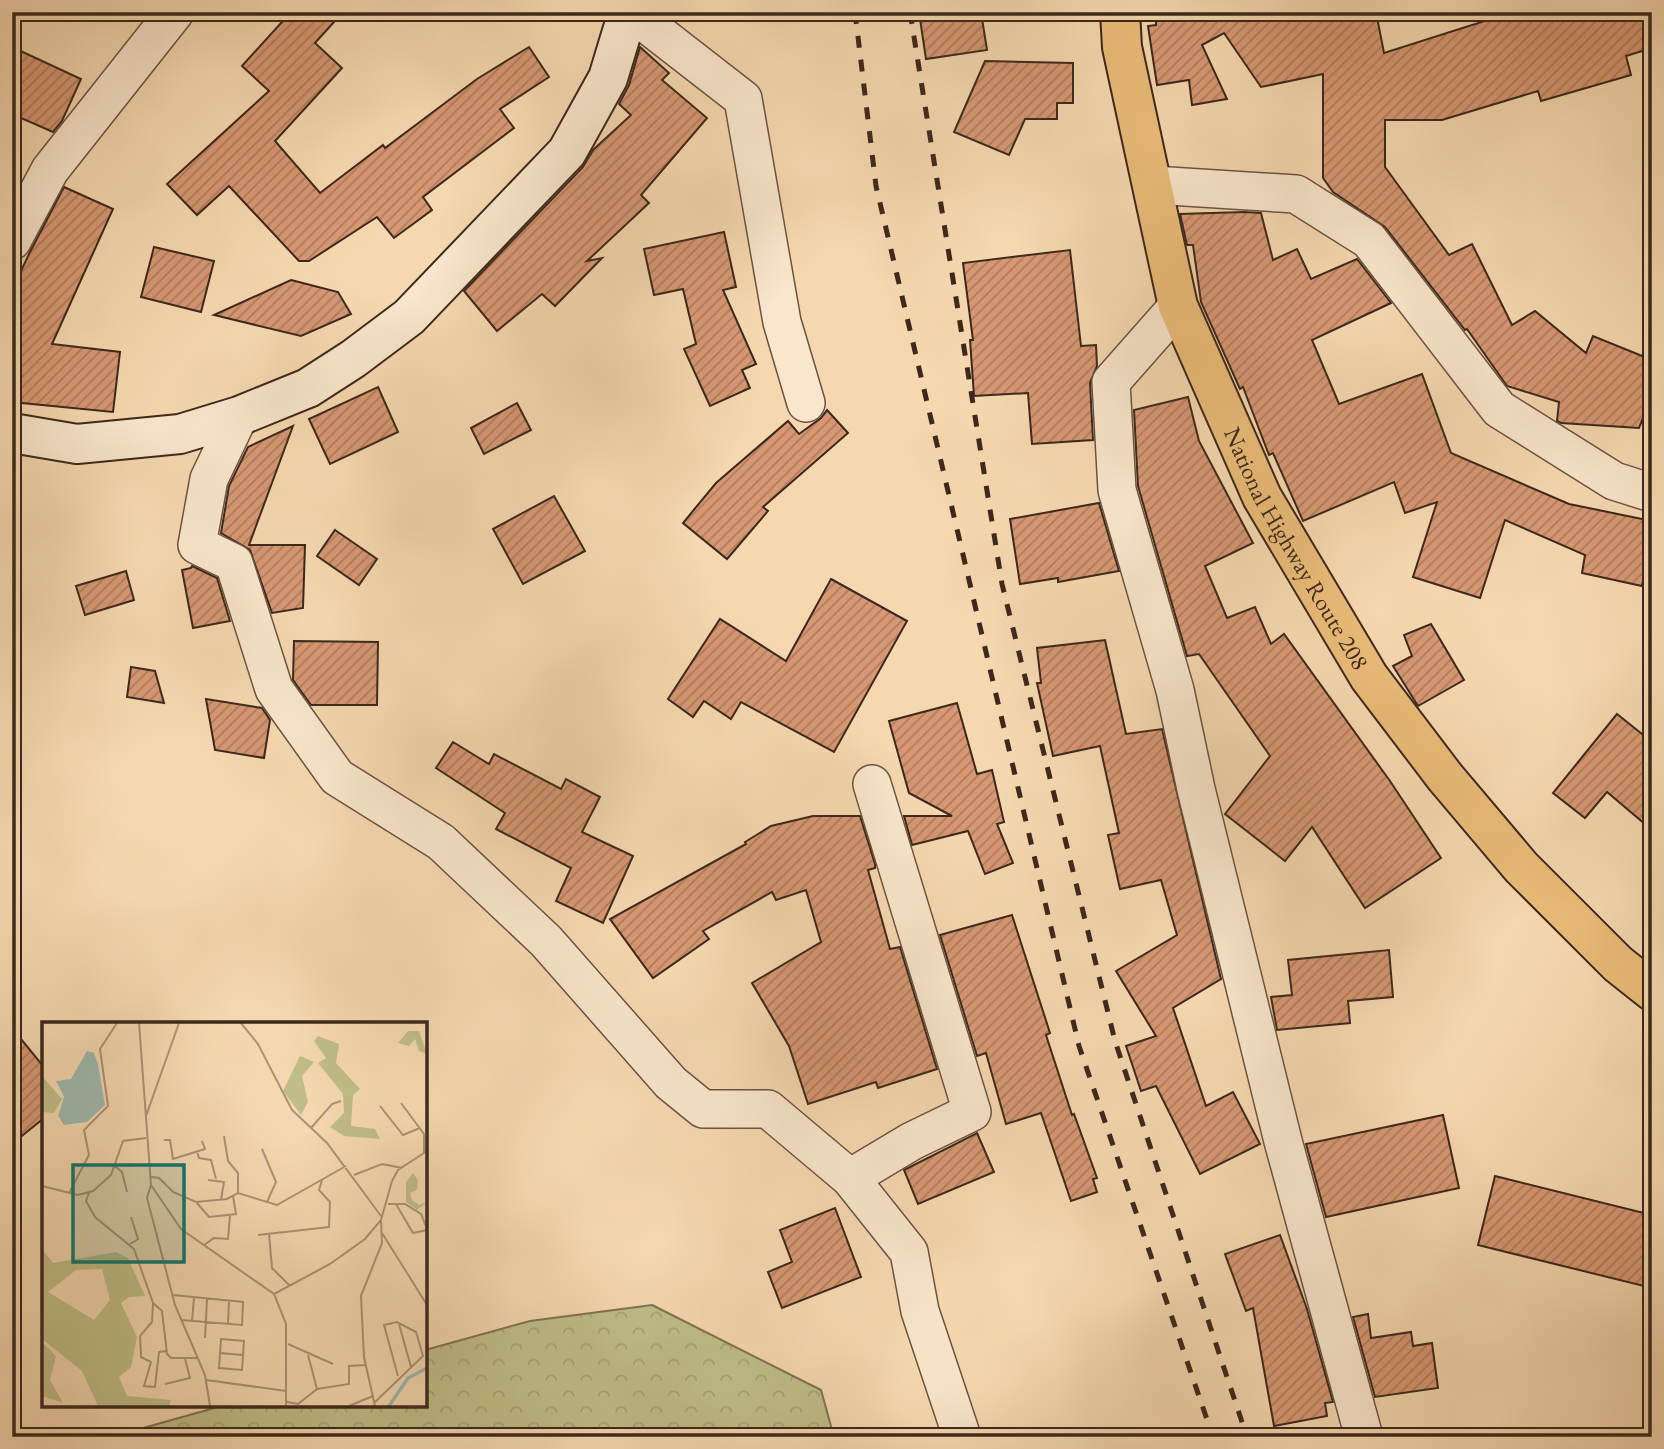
<svg xmlns="http://www.w3.org/2000/svg" width="1664" height="1449" font-family="'EB Garamond',serif">
<style>
.forest{fill:url(#forest-crowns);stroke:#7e7352;stroke-width:2}
.building{fill:url(#building-hatch);stroke:#3c281c;stroke-width:2}
.lines{fill:none;stroke-linecap:round;stroke-linejoin:round}
.street-casing{stroke:#6a5441;stroke-width:40}
.secondary-casing{stroke:#3c281c;stroke-width:42}
.highway-casing{stroke:#3c281c;stroke-width:42}
.street{stroke:#f9e6cc;stroke-width:37}
.secondary{stroke:#f9e6cc;stroke-width:38}
.highway{stroke:#ebbc78;stroke-width:38}
.rail{stroke:#3c281c;stroke-width:5;stroke-dasharray:12 12;stroke-linecap:butt}
.labels{text-anchor:middle;dominant-baseline:central;stroke-width:6;stroke-linejoin:round;paint-order:stroke}
.street-label{font-size:24px;fill:#3c281c;stroke:#f9e6cc}
.inset-river{fill:none;stroke:#9db9af;stroke-width:3.5}
.inset-road{fill:none;stroke:#ac9275;stroke-width:2}
.view{fill:#0f766e;fill-opacity:0.15;stroke:#0f766e;stroke-width:3.5}
.inset-edge{fill:none;stroke:#3c281c;stroke-width:3.5}
</style>
<defs>
<pattern id="forest-crowns" width="20" height="18" patternUnits="userSpaceOnUse" patternTransform="scale(1.75)"><rect width="20" height="18" fill="#c0be88"/><path d="M2 6a3 3 0 1 1 6 0M12 15a3 3 0 1 1 6 0" fill="none" stroke="#a6a375"/></pattern>
<pattern id="building-hatch" width="6" height="6" patternUnits="userSpaceOnUse" patternTransform="scale(1.75)"><rect width="6" height="6" fill="#d79873"/><path d="M-1 1l2-2M0 6l6-6M5 7l2-2" fill="none" stroke="#b07c5e"/></pattern>
</defs>
<rect width="100%" height="100%" fill="#f6d8b0"/>
<filter id="stains"><feTurbulence type="fractalNoise" baseFrequency=".00286" numOctaves="4"/><feColorMatrix values="0 0 0 0 .2 0 0 0 0 .09 0 0 0 0 .02 0 0 0 .5 -.17"/></filter>
<radialGradient id="worn" r=".72"><stop offset=".6" stop-color="#630" stop-opacity="0"/><stop offset="1" stop-color="#630" stop-opacity=".3"/></radialGradient>
<polygon class="forest" points="652,1305 821,1390 834,1437 111,1437 225,1405 425,1405 425,1350 530,1321"/>
<g class="building">
<polygon points="291,12 343,12 315,43 342,68 275,141 320,193 383,145 385,148 477,79 529,47 549,77 500,109 514,128 423,197 432,210 394,238 377,217 309,261 299,261 229,186 197,215 167,184 269,91 242,66"/>
<polygon points="919,12 981,12 987,50 926,59"/>
<polygon points="1156,12 1376,12 1384,53 1513,12 1652,12 1652,48 1626,56 1631,75 1541,101 1538,91 1442,120 1385,120 1385,167 1449,255 1472,244 1512,325 1535,311 1586,353 1593,336 1652,360 1652,396 1639,428 1561,423 1557,421 1559,402 1507,386 1467,329 1465,330 1385,227 1333,192 1323,178 1323,74 1261,87 1224,33 1202,45 1227,99 1192,105 1189,80 1157,85 1148,26 1156,25"/>
<polygon points="12,47 81,79 62,121 53,132 12,114"/>
<polygon points="640,47 669,73 662,80 707,118 641,195 649,203 587,261 602,258 555,306 542,294 497,331 464,291 583,167 593,150 631,115 619,104 629,85"/>
<polygon points="985,61 1073,63 1073,103 1057,103 1057,119 1025,119 1009,155 954,132"/>
<polygon points="64,187 113,209 52,344 120,352 113,412 12,402 12,290 30,252"/>
<polygon points="1244,212 1261,213 1273,260 1297,249 1311,279 1357,259 1391,303 1312,340 1339,404 1422,374 1451,453 1569,504 1652,521 1652,542 1642,586 1582,573 1585,555 1505,520 1480,598 1413,577 1437,502 1405,513 1394,482 1303,521 1273,453 1269,455 1243,387 1240,389 1201,302 1193,245 1187,245 1180,214"/>
<polygon points="724,232 736,287 723,290 756,364 742,370 750,388 710,406 684,349 696,344 683,289 654,295 644,249"/>
<polygon points="154,247 214,261 201,312 141,297"/>
<polygon points="1070,250 1081,346 1096,345 1097,366 1090,383 1093,440 1032,444 1028,393 974,396 970,340 973,340 963,263"/>
<polygon points="291,280 338,292 351,314 301,336 214,315"/>
<polygon points="378,387 398,432 330,464 309,419"/>
<polygon points="1188,397 1199,441 1253,543 1205,566 1227,618 1255,607 1271,644 1284,634 1390,781 1441,858 1365,908 1312,827 1285,861 1225,814 1270,756 1199,654 1187,656 1138,486 1134,410"/>
<polygon points="517,403 531,430 484,454 471,428"/>
<polygon points="827,410 848,433 763,507 768,511 727,559 683,523 716,483 788,421 799,434 821,418"/>
<polygon points="293,426 249,545 305,545 303,608 272,613 250,550 221,533 229,486 248,447"/>
<polygon points="554,496 585,551 523,584 493,529"/>
<polygon points="1099,503 1119,571 1058,582 1058,578 1020,584 1010,519"/>
<polygon points="335,530 377,559 359,585 317,556"/>
<polygon points="192,566 217,578 230,621 193,628 182,570 191,568"/>
<polygon points="126,571 134,600 85,615 76,586"/>
<polygon points="831,579 907,621 834,752 741,702 731,719 704,701 693,717 668,699 720,619 786,661"/>
<polygon points="1431,624 1464,680 1418,706 1393,666 1412,656 1404,635"/>
<polygon points="1105,640 1126,734 1162,729 1221,979 1173,1008 1206,1106 1233,1092 1260,1144 1200,1174 1156,1086 1141,1091 1126,1046 1156,1036 1116,971 1177,935 1161,880 1120,889 1108,835 1119,833 1100,746 1053,756 1037,683 1041,683 1037,648"/>
<polygon points="294,641 378,642 377,705 311,705 293,680"/>
<polygon points="131,667 155,671 164,703 127,697"/>
<polygon points="206,699 262,708 270,720 264,758 215,750"/>
<polygon points="957,703 977,774 992,770 1004,822 997,824 1013,863 985,874 968,831 912,845 904,816 952,816 909,793 889,721"/>
<polygon points="1617,714 1652,742 1652,830 1607,792 1585,818 1553,793"/>
<polygon points="453,742 489,764 494,754 561,789 566,779 600,797 582,832 633,856 603,923 556,901 571,868 496,829 505,813 436,768"/>
<polygon points="813,816 860,816 875,864 875,868 868,870 890,949 900,947 937,1069 878,1088 876,1082 808,1104 789,1046 752,983 821,942 806,890 776,900 772,892 703,931 709,939 653,978 610,919 746,844 745,842 771,826"/>
<polygon points="1012,915 1050,1033 1046,1035 1072,1115 1074,1114 1097,1178 1093,1179 1097,1192 1071,1201 1041,1113 1006,1124 986,1053 977,1056 940,935"/>
<polygon points="1389,950 1393,997 1348,1001 1350,1023 1277,1030 1271,997 1292,995 1288,960"/>
<polygon points="12,1028 44,1067 44,1118 12,1144"/>
<polygon points="1443,1115 1459,1188 1326,1217 1306,1144"/>
<polygon points="977,1133 994,1172 918,1204 904,1170"/>
<polygon points="1495,1176 1652,1215 1652,1288 1478,1245"/>
<polygon points="835,1208 861,1277 782,1308 768,1272 792,1262 780,1230"/>
<polygon points="1280,1235 1307,1309 1333,1402 1325,1403 1327,1416 1274,1426 1253,1308 1246,1311 1225,1254"/>
<polygon points="1368,1314 1371,1338 1411,1332 1413,1346 1432,1343 1438,1388 1375,1397 1353,1317"/>
</g>
<g class="lines">
<g class="street-casing">
<g id="street">
<polyline points="631,12 743,99 782,322 806,403"/>
<polyline points="1153,185 1296,194 1369,240 1499,409 1614,481 1652,493"/>
<polyline points="12,241 50,170 175,12"/>
<polyline points="1178,306 1111,382 1117,490 1175,690 1196,789 1283,1141 1364,1437"/>
<polyline points="239,416 209,479 197,545 234,563 274,689 337,777 441,842 546,941 671,1083 703,1109 768,1109 850,1178 909,1252 920,1311 962,1437"/>
<polyline points="850,1178 912,1141 972,1112 872,784"/>
</g>
</g>
<g class="secondary-casing">
<polyline id="secondary" points="12,433 77,444 180,434 239,416 308,388 353,359 409,317 567,152 608,78 628,12"/>
</g>
<g class="highway-casing">
<g id="highway">
<path id="s1" d="M1120,12L1122,47L1178,306L1262,497L1369,677L1445,777L1521,867L1618,964L1652,991"/>
</g>
</g>
<use href="#street" class="street"/>
<use href="#secondary" class="secondary"/>
<use href="#highway" class="highway"/>
<g class="rail">
<polyline points="855,12 876,186 1079,1046 1213,1437"/>
<polyline points="910,12 1002,584 1115,1041 1247,1437"/>
</g>
</g>
<g class="labels">
<g class="street-label">
<text stroke="none"><textPath href="#s1" startOffset="570">National Highway Route 208</textPath></text>
</g>
</g>
<g transform="translate(42 1022)">
<rect width="385" height="385" fill="#f6d8b0"/>
<path d="M366,9H377L385,32L377,29L373,17L367,24L356,21ZM276,14L297,22L294,41L318,67L311,73L309,104L333,107L338,117L302,114L288,105L302,91L301,72L276,41L284,36L272,19ZM258,34L272,40L260,54L266,80L259,93L241,69ZM0,54L20,77L12,91L0,90ZM371,151L376,158L375,168L368,171L370,178L377,183L385,180L375,188L364,180V160ZM0,227L11,241L74,230L86,236L103,274L87,275L79,281L95,315L89,345L77,355L85,374L129,378L127,384H56L40,349L0,317ZM60,247L68,278L52,298L6,270L34,248Z" fill="#c0be88" fill-rule="evenodd"/>
<path d="M0,320L14,334L8,358L21,381L0,374Z" fill="#c0be88"/>
<path d="M45,29L52,31L56,42L63,83L45,100L22,103L16,94L22,75L14,59L29,57Z" fill="#9db9af"/>
<path class="inset-river" d="M347,384L366,356L385,346"/>
<path class="inset-road" d="M97,1L109,163L139,207L232,272L244,302V384M199,1L216,22L250,88L285,121L339,194M359,81L382,112V132M338,84L361,113L378,106M104,94L137,1M269,106L290,82L299,79M182,114L186,139L196,151V171M122,118H128L131,137L163,127L160,119M220,127L234,160L225,180M155,129L157,136L169,138L174,157M73,144L80,150L85,170M312,153L340,142L360,146M109,155L117,156L131,170L154,180L185,177L196,171L235,183L304,144M166,158L182,160L179,178M109,163L105,176L133,283L163,353L168,384M0,164L36,173L51,169L69,153L81,119L104,116M27,171L47,133L42,108L66,84L58,27L75,1M47,171L44,179L53,195L92,227L111,281L110,300L98,314L99,335L109,340L102,364L113,365L117,330L125,329M155,181L167,195L194,192L191,174M346,182H363L379,192L385,207M354,182L371,211L385,208M340,211L385,283M227,212L230,246L248,264M216,213L287,205L288,180L277,168L280,158M88,222L96,217L89,195M162,223L172,216L186,217L188,193M232,272L288,242L323,217L339,198M131,273L201,280L200,303L139,298M111,281L120,289L125,332L129,336H156M150,299L152,276M186,302L187,279M357,302L369,345M163,316L165,277M179,317L202,319L200,348L177,346ZM246,322L291,342M177,331L201,333M164,358L244,369M123,362L148,356L143,337M275,367L307,362V344L323,343M245,380L256,382L275,367L266,333M332,381L381,334L374,310L355,300L342,303L356,354M307,384L331,374M333,384L322,335L319,274L340,221L339,198L350,159L356,148L385,129"/>
<path class="view" d="M31,143H142V240H31Z"/>
<rect width="385" height="385" class="inset-edge"/>
</g>
<rect width="1664" height="1449" fill="none" stroke="#f6d8b0" stroke-width="42"/>
<rect x="14" y="14" width="1636" height="1421" fill="none" stroke="#3c281c" stroke-width="3.5"/>
<rect x="21" y="21" width="1622" height="1407" fill="none" stroke="#3c281c" stroke-width="2"/>
<rect width="100%" height="100%" filter="url(#stains)"/>
<rect width="100%" height="100%" fill="url(#worn)"/>
</svg>
